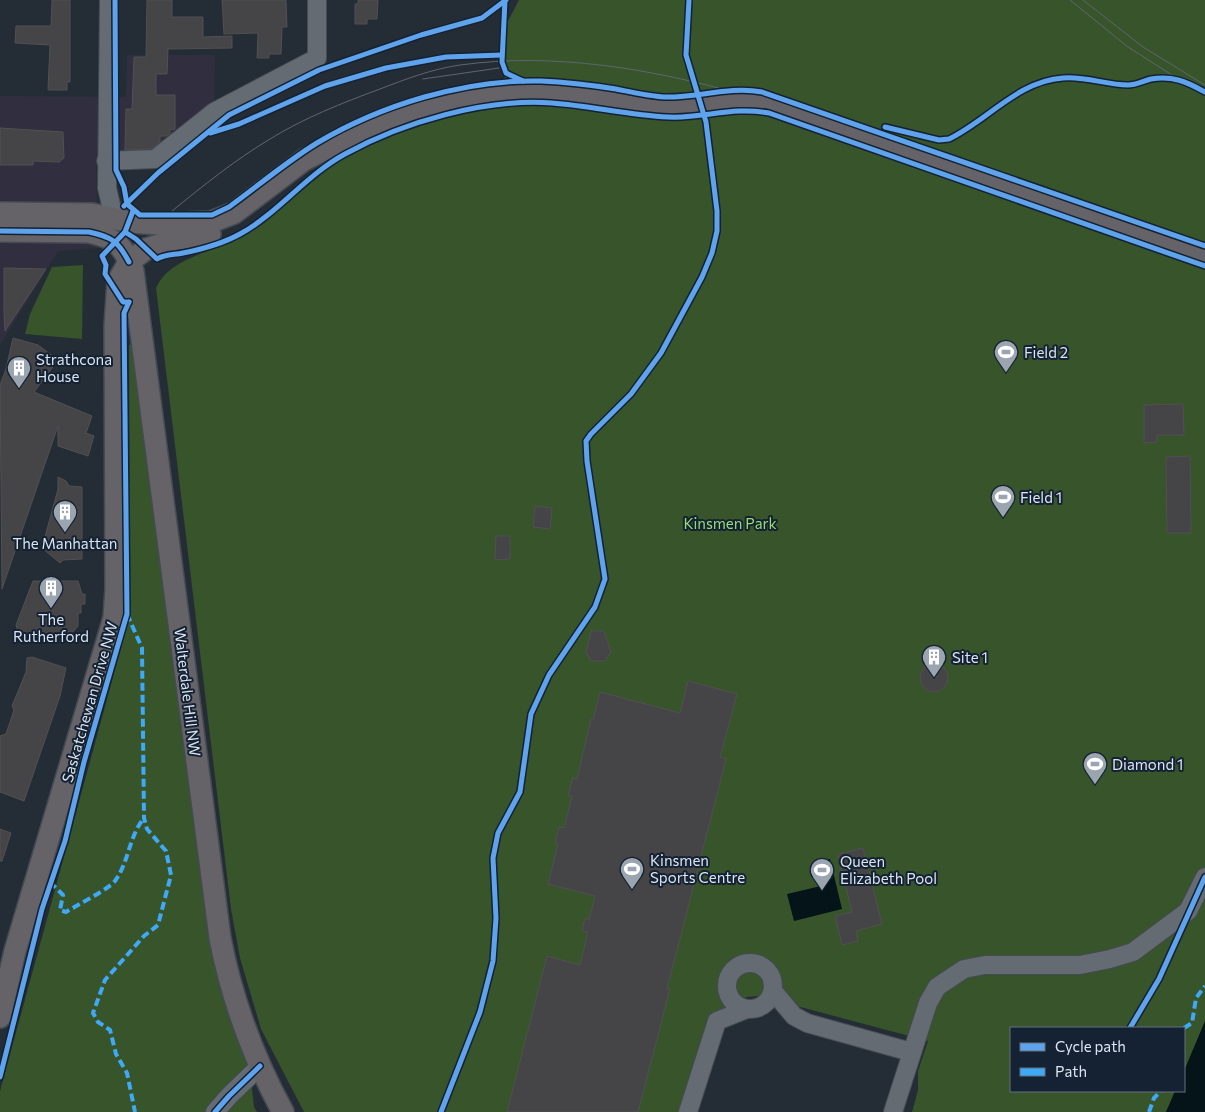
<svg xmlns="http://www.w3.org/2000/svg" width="1205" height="1112" font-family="Commissioner,sans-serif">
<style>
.commercial{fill:#312f3f}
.green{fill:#37542b}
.water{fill:#051419}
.building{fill:#454446;stroke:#515052}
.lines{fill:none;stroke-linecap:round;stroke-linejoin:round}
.minor-casing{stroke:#444b53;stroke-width:20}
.major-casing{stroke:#444b53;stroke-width:24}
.minor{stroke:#656b73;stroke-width:18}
.major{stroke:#656367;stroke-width:21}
.tram{stroke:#60656d;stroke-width:1}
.quiet{stroke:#3fa9f5;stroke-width:4;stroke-dasharray:8 4;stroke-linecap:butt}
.cycleway-casing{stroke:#142233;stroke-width:8}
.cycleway{stroke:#60a3ed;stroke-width:5}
.labels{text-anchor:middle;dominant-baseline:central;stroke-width:4;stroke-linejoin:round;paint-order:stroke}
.poi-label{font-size:15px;fill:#dbe5f1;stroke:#142233;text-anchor:start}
.park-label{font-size:15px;fill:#96dd71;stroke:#142233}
.street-label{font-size:15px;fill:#dbe5f1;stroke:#142233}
</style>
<rect width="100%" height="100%" fill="#242d36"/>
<polygon class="commercial" points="127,55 215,55 214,112 155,159 96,159 98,248 58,251 0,345 0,96 126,97"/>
<g class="green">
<path d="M519,0H1205V1022L1184,1072V1028H1011V1091H1176L1166,1112H912L918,1090V1071L928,1041L759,996L747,997L731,1003L705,1027L681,1112H304L261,1029L240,958L231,909L156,288C169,258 214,252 239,237C271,219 301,187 332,165C379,130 448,114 504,106L506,25Z"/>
<polygon points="83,265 82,339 25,334 30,314 52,267"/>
<polygon points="135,343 249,1063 254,1107 257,1112 0,1112 0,1091 121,648 130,606 129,345"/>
</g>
<g class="water">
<polygon points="830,859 842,909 794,921 787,894 825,885 820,862"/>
<polygon points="1205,1021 1205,1112 1166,1112 1175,1091 1184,1091 1184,1071"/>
</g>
<g class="building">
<polygon points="52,0 70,0 70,82 67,82 67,90 48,90 50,45 15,43 16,26 51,26"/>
<polygon points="147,0 172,0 172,17 203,17 203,37 232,36 232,48 168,49 167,74 156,74 156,95 175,95 175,129 170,130 170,134 167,136 160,136 160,142 151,149 125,150 126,109 132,109 134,57 146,57"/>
<polygon points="222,0 286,0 287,27 282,27 281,54 269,54 269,58 257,58 258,33 224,34"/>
<polygon points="358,0 378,0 377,19 367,19 367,24 355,24 355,4 358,4"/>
<polygon points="0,128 63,132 64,158 59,162 33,161 33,165 0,165"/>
<polygon points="4,268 46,269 5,331 4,310"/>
<polygon points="13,338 38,345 58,360 34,392 92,416 86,433 94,436 88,456 58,446 58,426 2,589 0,385 6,369"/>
<polygon points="1183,404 1184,435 1157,435 1157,442 1144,443 1144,405"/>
<polygon points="1190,456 1191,533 1167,533 1166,457"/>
<polygon points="58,477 66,481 69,486 82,487 82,559 63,560 60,563 42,548 58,489"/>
<polygon points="535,506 552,508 550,529 533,527"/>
<polygon points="496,536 510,536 510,559 495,560"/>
<polygon points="33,581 78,581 82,594 85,594 85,604 81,604 81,613 78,613 78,626 73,632 23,634 18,631 16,625"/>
<polygon points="591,631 604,631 611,652 605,661 591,661 586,652"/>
<polygon points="32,657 66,668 60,696 24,801 0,792 0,736 6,734 14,710 12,706 26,672 27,658"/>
<circle cx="934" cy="678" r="14"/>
<polygon points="688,681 737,694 720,757 726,759 667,989 670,989 638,1112 507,1112 547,956 580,965 588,932 582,931 585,918 589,920 595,896 548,884 558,844 555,843 559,827 564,828 572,796 568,795 573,778 577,779 591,719 593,719 600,692 680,713"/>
<polygon points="0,829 11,833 2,861 0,861"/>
<polygon points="863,848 882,924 856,931 858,941 842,945 835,916 852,912 838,854"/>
</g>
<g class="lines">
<g class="minor-casing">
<g id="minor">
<polyline points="109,0 107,188 114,218"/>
<polyline points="106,161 155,159 214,112 317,58 317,0"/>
<circle cx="750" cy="986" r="23"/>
<polyline points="773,991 794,1016 807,1023 911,1052"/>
<polyline points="215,1112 229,1096 260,1066"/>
<polyline points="688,1112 717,1021 747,1009"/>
<polyline points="893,1112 928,1003 937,987 964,969 985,965 1080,965 1110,959 1133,952 1188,911 1205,877"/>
</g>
</g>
<g class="major-casing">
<g id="major">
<polyline points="0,213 92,214 130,222 159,224 211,222 234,213 304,160 343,140 424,108 473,95 533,90 667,107 741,100 764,103 1205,256"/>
<path d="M0,231L89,232C116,238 123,245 133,271L220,938C232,1000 253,1057 283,1112"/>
<polyline points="0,1017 15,951 114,618 116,589 115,326 118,281 129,262 146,249 175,240 210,234"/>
</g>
</g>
<use href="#minor" class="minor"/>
<use href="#major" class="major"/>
<g class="tram">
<polyline points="1070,0 1128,47 1205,96"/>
<polyline points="1083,0 1143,47 1205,85"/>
<polyline points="423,79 499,68"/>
<path d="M172,211C204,185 235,160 270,139C304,118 342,103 380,89C406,79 432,69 460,65C554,52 653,69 744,95L1205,257"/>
</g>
<g class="quiet">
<polyline points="127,614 142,648 144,818 147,829 166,851 171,875 158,925 144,936 105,980 93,1013 98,1022 110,1030 116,1054 127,1073 135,1112"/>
<path d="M50,882L63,895L60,910L66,912C77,905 109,889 115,881C129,862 129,836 144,818"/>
<polyline points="1184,1028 1192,1023 1196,998 1205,986"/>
<polyline points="1149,1112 1154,1098 1161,1091"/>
</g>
<g class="cycleway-casing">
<g id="cycleway">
<path d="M115,0L116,170L124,187L127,204L140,215H212L229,207C258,186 286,162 317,143C381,105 465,79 541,81C566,82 591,85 616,89C631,92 648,96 664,97C697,98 729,86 762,92L1205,246"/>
<polyline points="505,0 502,62 506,73 523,81"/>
<path d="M885,127L939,140L949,139C988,120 1018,81 1063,78C1086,76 1106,85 1128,85C1136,85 1143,81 1151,79C1172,75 1187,82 1205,92"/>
<polyline points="210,133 239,124 325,86 386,68 446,57 502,55"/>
<polyline points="124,206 158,173 229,115 319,70 421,35 482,18 506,0"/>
<path d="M0,231L89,232C112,237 118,241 129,262"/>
<path d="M125,232L136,239L157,259C165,254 174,255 183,253C203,249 222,244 240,234C277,214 306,175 345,154C403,122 486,98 552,103C591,106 629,115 668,117C703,119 732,106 769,113L1205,266"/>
<polyline points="129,302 123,302 105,274 106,265 102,256 125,232 133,211"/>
<polyline points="1130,1028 1159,979 1205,877"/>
<polyline points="0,1077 42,909 65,841 84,762 127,614 124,313 129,302"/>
<polyline points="215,1112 229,1096 260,1066"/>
<polyline points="441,1112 480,1012 493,961 496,918 493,858 498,833 520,792 531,714 549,675 595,607 605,579 587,461 586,441 591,434 631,394 661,353 702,277 712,253 717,231 717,211 706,122 686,55 689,0"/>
</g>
</g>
<use href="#cycleway" class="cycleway"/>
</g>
<defs>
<g id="stadium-pin" transform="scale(1.25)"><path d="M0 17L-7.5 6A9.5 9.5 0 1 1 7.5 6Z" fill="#9ba5b0" stroke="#142233"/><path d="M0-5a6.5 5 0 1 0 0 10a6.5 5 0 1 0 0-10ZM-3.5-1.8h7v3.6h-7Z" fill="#fff"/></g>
<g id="building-pin" transform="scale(1.25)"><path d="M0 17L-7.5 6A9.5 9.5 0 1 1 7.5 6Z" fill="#9ba5b0" stroke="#142233"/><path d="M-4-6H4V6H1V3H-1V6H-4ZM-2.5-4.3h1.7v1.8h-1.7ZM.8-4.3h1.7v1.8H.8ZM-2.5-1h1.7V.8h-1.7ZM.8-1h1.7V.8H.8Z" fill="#fff"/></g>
</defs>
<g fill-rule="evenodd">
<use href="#stadium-pin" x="1006" y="352"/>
<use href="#building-pin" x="19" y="368"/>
<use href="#stadium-pin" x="1003" y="497"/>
<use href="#building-pin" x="65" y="512"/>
<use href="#building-pin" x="51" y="588"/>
<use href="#building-pin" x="934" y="657"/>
<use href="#stadium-pin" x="1095" y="764"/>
<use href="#stadium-pin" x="632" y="869"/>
<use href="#stadium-pin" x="822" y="870"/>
</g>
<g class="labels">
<g class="poi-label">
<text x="1024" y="352">Field 2</text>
<text x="36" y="359">Strathcona<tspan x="36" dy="17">House</tspan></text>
<text x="1020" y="497">Field 1</text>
<text x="65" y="543" text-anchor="middle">The Manhattan</text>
<text x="51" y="619" text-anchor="middle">The<tspan x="51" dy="17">Rutherford</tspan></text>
<text x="952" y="657">Site 1</text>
<text x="1112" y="764">Diamond 1</text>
<text x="650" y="860">Kinsmen<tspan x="650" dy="17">Sports Centre</tspan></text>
<text x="840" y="861">Queen<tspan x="840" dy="17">Elizabeth Pool</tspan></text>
</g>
<g class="park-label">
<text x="730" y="523">Kinsmen Park</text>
</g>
<g class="street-label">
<text transform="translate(188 692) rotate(83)">Walterdale Hill NW</text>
<text transform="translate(89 702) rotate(-74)">Saskatchewan Drive NW</text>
</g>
</g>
<rect x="1010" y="1027" width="175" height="65" fill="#142233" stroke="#64707f"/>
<rect x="1020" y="1043" width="25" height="8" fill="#60a3ed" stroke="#64707f"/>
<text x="1055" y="1052" font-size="15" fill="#dbe5f1">Cycle path</text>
<rect x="1020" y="1068" width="25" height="8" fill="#3fa9f5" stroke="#64707f"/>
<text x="1055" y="1077" font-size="15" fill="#dbe5f1">Path</text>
</svg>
